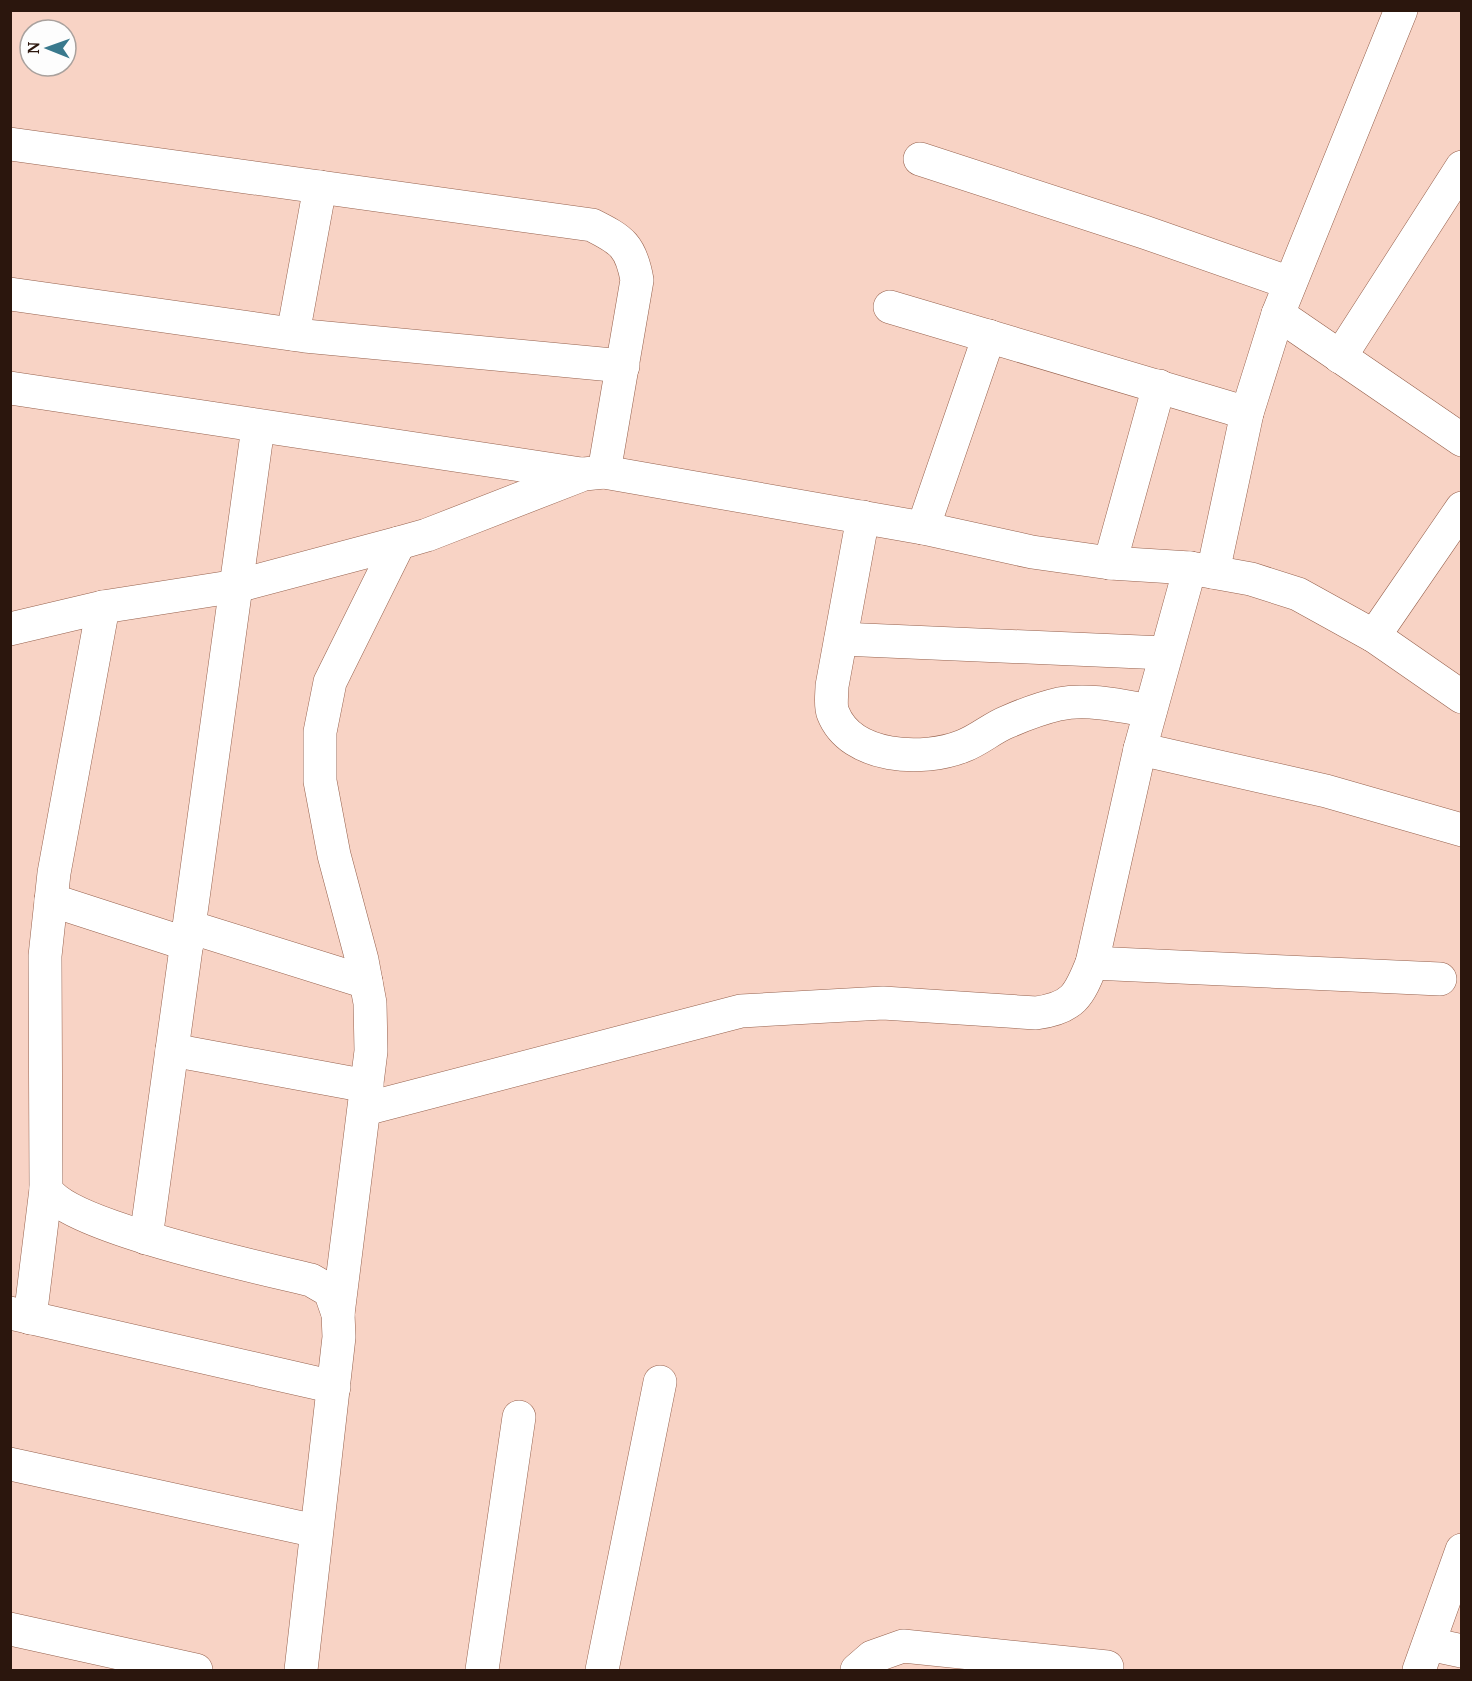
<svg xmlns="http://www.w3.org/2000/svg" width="1472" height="1681" font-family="'PT Serif',serif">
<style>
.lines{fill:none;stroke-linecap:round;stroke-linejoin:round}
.minor-casing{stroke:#96614d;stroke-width:34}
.tertiary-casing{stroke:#96614d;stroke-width:34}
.minor{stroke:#fff;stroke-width:33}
.tertiary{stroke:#fff;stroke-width:33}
</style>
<rect width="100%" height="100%" fill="#f8d3c5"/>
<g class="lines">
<g class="minor-casing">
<g id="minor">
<path d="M10,144L592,225C622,240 631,246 637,280L604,472"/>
<polyline points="920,159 1144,232 1290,283"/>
<polyline points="10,294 305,336 623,366"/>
<polyline points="890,307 1247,413"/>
<polyline points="1278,314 1462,440"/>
<polyline points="293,334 320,187"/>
<polyline points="1340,357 1462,167"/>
<polyline points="10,388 581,474"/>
<path d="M863,517L832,686C832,694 830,706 833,713C851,759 923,762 963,746C979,740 992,728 1007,722C1023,715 1042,708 1059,704C1088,698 1122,706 1150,711"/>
<polyline points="923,528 989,336"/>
<polyline points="1110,563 1159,386"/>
<polyline points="1213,572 1247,413 1278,314 1401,10"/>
<path d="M103,607L54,873L45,956L46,1189C68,1227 262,1268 311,1280L330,1291L338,1314L339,1337L301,1670"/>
<polyline points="10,629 103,607 237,586 399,543 427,535 584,474 604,472 923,528 1032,552 1110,563 1190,568 1251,579 1298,594 1374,636 1462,697"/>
<polyline points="1374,636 1462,508"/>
<polyline points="841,639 1164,653"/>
<polyline points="1140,749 1326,791 1462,830"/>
<polyline points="51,900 187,944"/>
<polyline points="190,927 366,982"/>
<polyline points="1092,963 1440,979"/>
<polyline points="172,1050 367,1086"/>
<path d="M365,1109L741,1011L883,1003L1036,1013C1073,1008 1079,996 1092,963L1140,749L1190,568"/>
<polyline points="146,1238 258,427"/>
<polyline points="10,1313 334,1387"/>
<polyline points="338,1314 371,1051 370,1003 362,960 334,855 320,781 320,732 330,682 399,543"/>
<polyline points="30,1318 46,1189"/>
<polyline points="10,1464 316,1531"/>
<polyline points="10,1629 196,1670"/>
<polyline points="1429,1644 1462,1651"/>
<polyline points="482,1670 519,1417"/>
<polyline points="602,1670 660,1382"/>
<polyline points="857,1670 872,1657 903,1646 1107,1667"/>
</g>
</g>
<g class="tertiary-casing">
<polyline id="tertiary" points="1419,1670 1462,1550"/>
</g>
<use href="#minor" class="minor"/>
<use href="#tertiary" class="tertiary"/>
</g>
<rect width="1472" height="1681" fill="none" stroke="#2b160d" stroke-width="24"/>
<g transform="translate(48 48) rotate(271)"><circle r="28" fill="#fdfdfd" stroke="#a9a19d" stroke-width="1.5"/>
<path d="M0-4.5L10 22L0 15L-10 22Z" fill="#39798d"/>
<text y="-9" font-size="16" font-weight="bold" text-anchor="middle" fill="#2b160d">N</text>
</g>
</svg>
